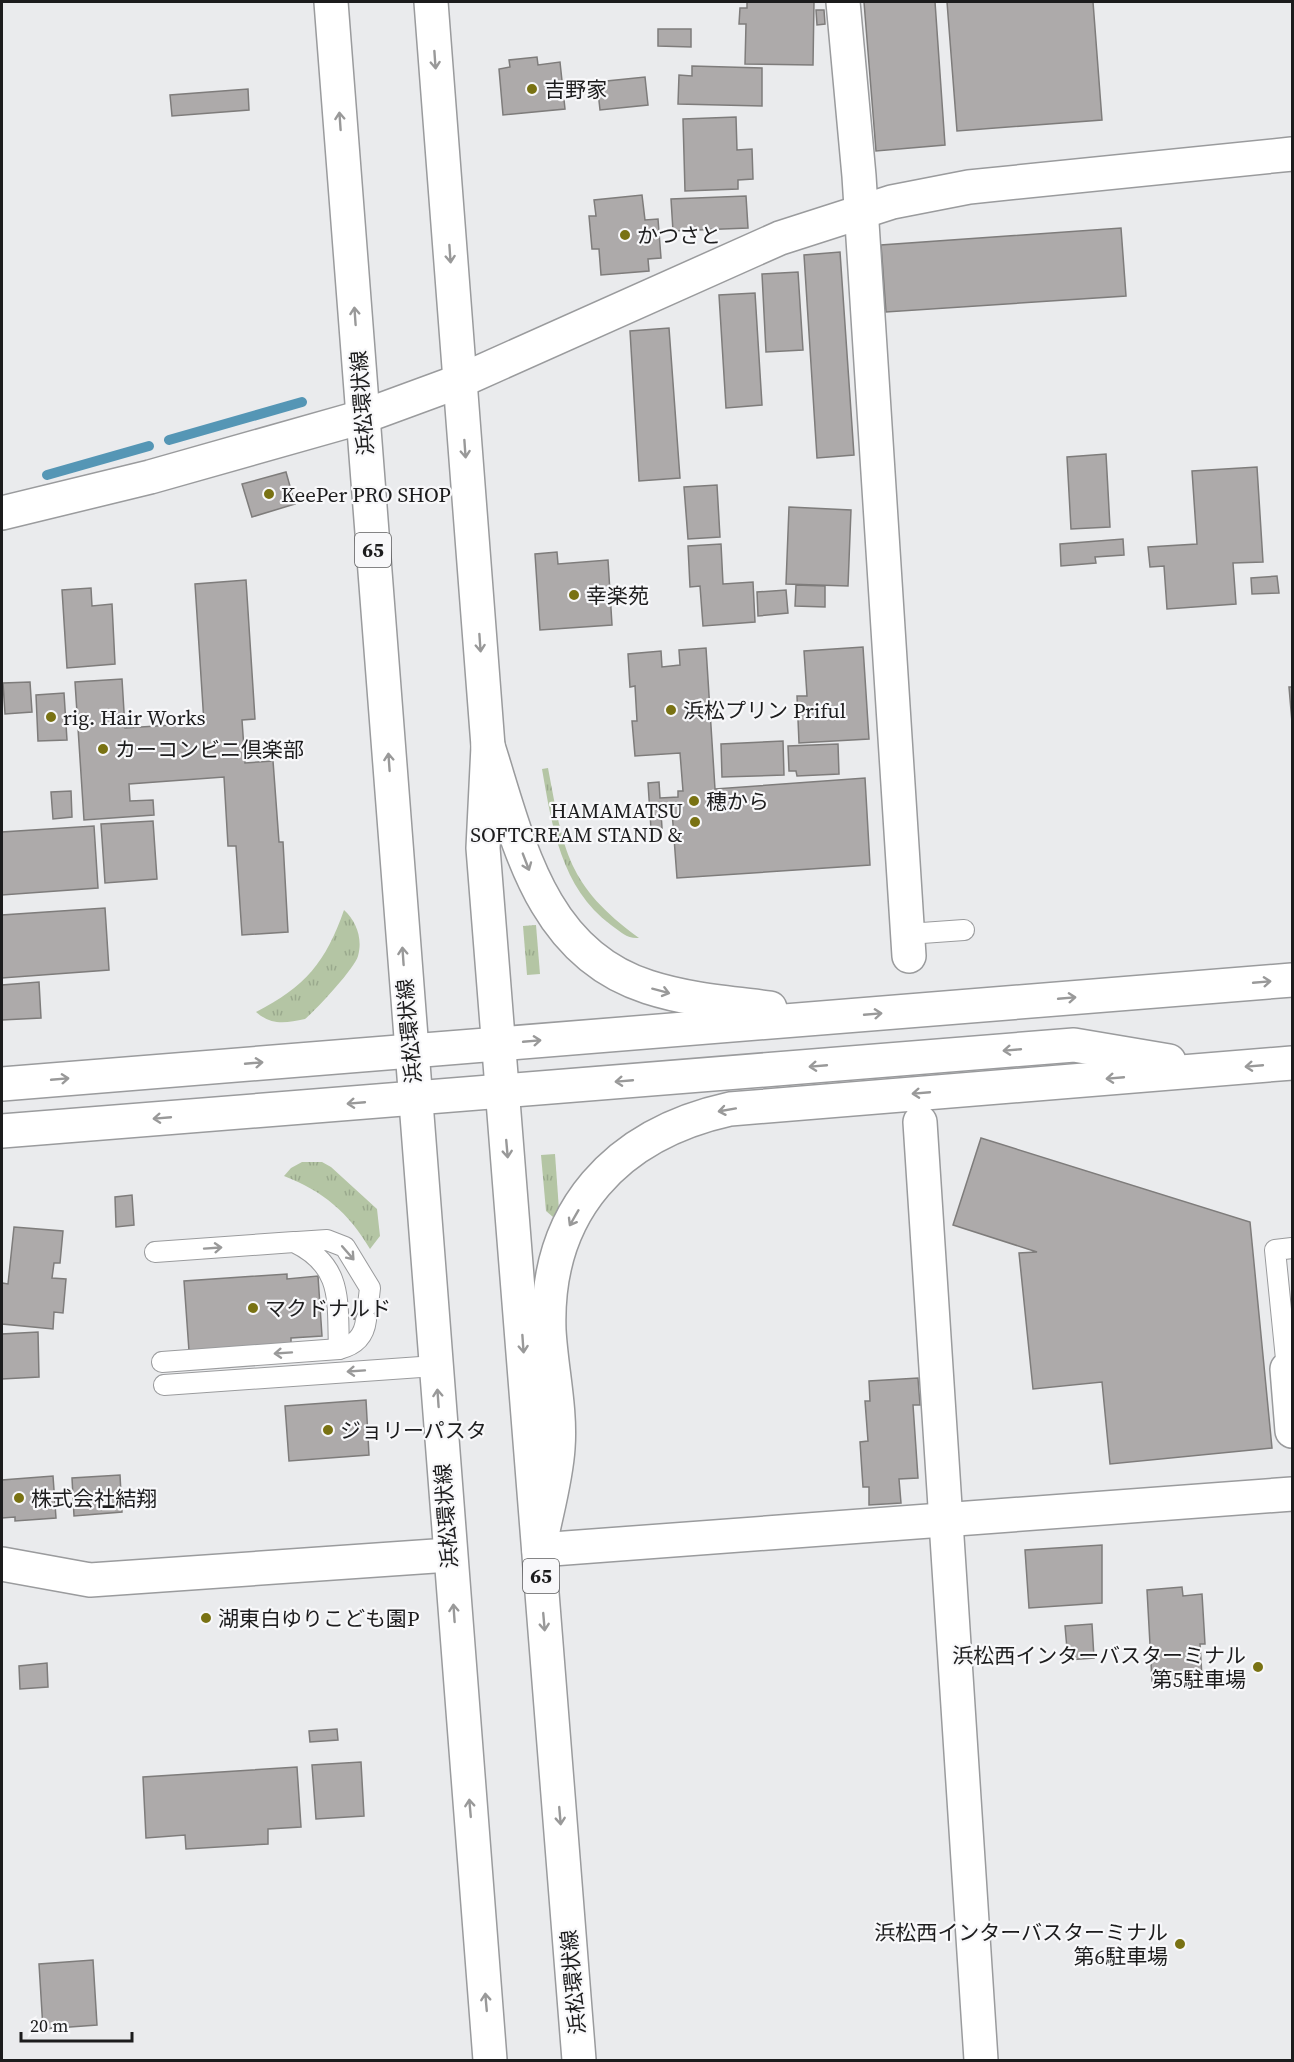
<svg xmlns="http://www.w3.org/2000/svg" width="1294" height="2062" font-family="'Source Serif 4','Noto Sans JP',serif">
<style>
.grass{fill:url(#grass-tufts)}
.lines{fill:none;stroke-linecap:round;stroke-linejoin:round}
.stream{stroke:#5596b5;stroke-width:10}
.building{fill:#adaaaa;stroke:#7e7c7b;stroke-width:1.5}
.lane-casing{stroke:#9a9b9d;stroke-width:22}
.street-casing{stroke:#9a9b9d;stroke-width:36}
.secondary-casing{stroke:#9a9b9d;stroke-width:36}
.primary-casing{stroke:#9a9b9d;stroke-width:36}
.highway-casing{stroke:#9a9b9d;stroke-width:36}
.lane{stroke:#fff;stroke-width:20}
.street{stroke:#fff;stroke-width:33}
.secondary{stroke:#fff;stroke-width:33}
.primary{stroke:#fff;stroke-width:33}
.highway{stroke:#fff;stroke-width:33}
.oneway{stroke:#999}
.poi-dot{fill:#797213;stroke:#f8f8fa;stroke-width:2}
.labels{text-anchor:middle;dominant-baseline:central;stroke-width:4.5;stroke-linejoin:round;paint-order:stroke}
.shield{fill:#f8f8fa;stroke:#5e5e5f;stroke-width:1.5}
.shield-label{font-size:20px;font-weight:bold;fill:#1c1c1d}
.poi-label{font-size:21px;fill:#1c1c1d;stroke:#f8f8fa;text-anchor:start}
.street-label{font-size:21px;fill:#1c1c1d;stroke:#f8f8fa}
</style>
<defs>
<pattern id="grass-tufts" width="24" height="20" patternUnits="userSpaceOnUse" patternTransform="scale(1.5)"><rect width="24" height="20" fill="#b4c5a4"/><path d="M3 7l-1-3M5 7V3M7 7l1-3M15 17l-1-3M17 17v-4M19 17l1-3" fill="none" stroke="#9aa98d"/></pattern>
</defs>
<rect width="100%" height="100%" fill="#eaebed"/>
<g class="grass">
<path d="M548,768C564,852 567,885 639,938C627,939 621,932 611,925C561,888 552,826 542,769Z"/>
<path d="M344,910C356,921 363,938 358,956C355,968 316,1010 305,1019C286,1023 272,1026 256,1012C305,987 326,962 344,910Z"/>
<polygon points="536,925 540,974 527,975 523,926"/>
<polygon points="555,1154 559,1210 553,1217 546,1211 541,1155"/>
<path d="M302,1162H322L331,1167L377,1209L380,1236L370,1249C349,1213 323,1191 284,1176L291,1168Z"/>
</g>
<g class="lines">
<g class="stream">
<polyline points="169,440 302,402"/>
<polyline points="47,475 149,446"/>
</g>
</g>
<g class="building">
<polygon points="747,2 814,2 813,65 745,64 746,24 739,24 740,8 747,8"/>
<polygon points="864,2 935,2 945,145 876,151"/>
<polygon points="947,2 1093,2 1102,120 957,131"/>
<polygon points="816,10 824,10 825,24 817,25"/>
<polygon points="658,29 691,29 691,47 658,46"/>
<polygon points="537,57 538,65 560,62 565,109 503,115 499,69 510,67 509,60"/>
<polygon points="692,66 762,68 762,106 678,104 679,75 692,76"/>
<polygon points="645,77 648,105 600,110 597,82"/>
<polygon points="248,89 249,110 172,116 170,95"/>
<polygon points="736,117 737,150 752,149 753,179 738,180 738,189 685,191 683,119"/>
<polygon points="642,195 645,220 658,219 661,258 648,259 649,271 601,275 599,249 592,249 589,216 596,216 594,200"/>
<polygon points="746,196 748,228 673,231 671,199"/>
<polygon points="1121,228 1126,296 886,312 881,245"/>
<polygon points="840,252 854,455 817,458 804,255"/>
<polygon points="798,272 803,350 766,352 762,274"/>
<polygon points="755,293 762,405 726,408 719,295"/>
<polygon points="669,328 680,478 639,481 630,331"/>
<polygon points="1106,454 1110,527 1071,529 1067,457"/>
<polygon points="1257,467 1263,562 1233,563 1236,604 1167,609 1164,566 1150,567 1148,547 1197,544 1192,471"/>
<polygon points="286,472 295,504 252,517 242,484"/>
<polygon points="717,485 720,537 688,539 684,487"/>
<polygon points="789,507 851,510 848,586 786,584"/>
<polygon points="1123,539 1124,555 1095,557 1096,563 1061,566 1060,544"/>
<polygon points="721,544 723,584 753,582 755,622 703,626 700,586 690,587 688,546"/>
<polygon points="557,552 558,564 608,560 612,625 540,630 535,554"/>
<polygon points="1277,576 1279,593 1252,594 1251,578"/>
<polygon points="246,580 255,719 242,720 245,763 273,761 279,842 283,842 288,932 242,935 236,846 228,846 224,777 129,784 130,801 153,800 154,815 84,820 75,682 122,679 125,728 204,723 195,584"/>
<polygon points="796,585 825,586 825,607 795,606"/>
<polygon points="91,588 92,606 112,604 115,664 67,668 62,590"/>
<polygon points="786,590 788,613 758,616 757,592"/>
<polygon points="863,647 869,739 799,743 797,696 807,696 804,651"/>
<polygon points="706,648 715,789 865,778 870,865 677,878 672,811 661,812 662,828 651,829 648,783 659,782 660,798 678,797 678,791 683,791 680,753 635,756 632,721 637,721 635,686 630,687 628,654 661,651 662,667 680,665 679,650"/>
<polygon points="30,682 32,712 5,714 3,683"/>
<polygon points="1289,687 1292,687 1292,722"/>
<polygon points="64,693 67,740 38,741 36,695"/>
<polygon points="783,741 784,775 722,777 721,744"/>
<polygon points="838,744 839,774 797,776 796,771 789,771 788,746"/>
<polygon points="71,791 72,817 53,819 51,792"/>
<polygon points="153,821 157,879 105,883 101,824"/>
<polygon points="94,826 98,888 2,895 2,832"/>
<polygon points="105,908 109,970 2,978 2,915"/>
<polygon points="39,982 41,1018 2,1020 2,985"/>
<polygon points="981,1138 1250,1222 1272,1448 1110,1464 1102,1382 1033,1389 1019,1253 1037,1252 953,1225"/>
<polygon points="132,1195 134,1225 116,1227 115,1197"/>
<polygon points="14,1227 63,1231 60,1263 54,1263 52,1278 66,1279 63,1313 54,1312 53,1329 2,1324 2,1283 8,1284"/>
<polygon points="287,1274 287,1279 318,1276 322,1336 291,1338 291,1343 189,1351 184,1281"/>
<polygon points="356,1304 371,1306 369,1321 354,1319"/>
<polygon points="38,1332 39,1377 2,1379 2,1334"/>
<polygon points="918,1378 920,1405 913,1405 918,1478 899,1479 901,1503 869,1505 869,1487 863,1487 860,1442 868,1441 865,1401 870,1401 869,1381"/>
<polygon points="366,1400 369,1455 289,1461 285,1406"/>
<polygon points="120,1475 122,1512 74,1516 72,1478"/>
<polygon points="53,1476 56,1518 15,1521 15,1517 2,1518 2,1480"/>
<polygon points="1102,1545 1102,1603 1029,1608 1025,1550"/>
<polygon points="1182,1587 1183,1596 1202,1594 1205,1644 1200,1644 1202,1677 1152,1681 1147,1590"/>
<polygon points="1092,1624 1094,1658 1068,1660 1065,1626"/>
<polygon points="47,1663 48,1687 20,1689 19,1666"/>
<polygon points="337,1729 338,1740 310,1742 309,1731"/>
<polygon points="361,1762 364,1816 316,1819 312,1765"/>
<polygon points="297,1767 301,1827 268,1829 268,1844 186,1849 185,1835 146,1838 143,1777"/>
<polygon points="93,1960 97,2025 43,2029 39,1964"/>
</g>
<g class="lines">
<g class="lane-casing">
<g id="lane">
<polyline points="908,934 964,930"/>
<polyline points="297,1242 327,1240 345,1247 370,1288 368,1305"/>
<path d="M155,1252L294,1242C344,1266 337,1301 339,1349"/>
<path d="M162,1362L339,1349C355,1345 364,1337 366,1320"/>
<polyline points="1287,1369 1275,1250 1292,1248"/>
<polyline points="164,1385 435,1366"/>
</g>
</g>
<g class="street-casing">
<g id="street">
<polyline points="843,2 859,176 909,956"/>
<polyline points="920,1122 981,2060"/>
<polyline points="1287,1369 1292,1431"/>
<polyline points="539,1550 1292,1494"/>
<polyline points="2,1564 90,1580 449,1555"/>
</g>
</g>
<g class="secondary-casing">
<g id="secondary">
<polyline points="2,513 150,477 362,417 460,381 780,238 892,202 969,187 1292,154"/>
<polyline points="2,1084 411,1051"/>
<polyline points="2,1131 415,1098"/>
</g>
</g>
<g class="primary-casing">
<g id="primary">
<polyline points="331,2 490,2060"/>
<polyline points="431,2 488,746 483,848 579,2060"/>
</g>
</g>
<g class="highway-casing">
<g id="highway">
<path d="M488,746C518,840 540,953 648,987C688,1000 730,1003 770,1008"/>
<polyline points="411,1051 1292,980"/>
<polyline points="415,1098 1074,1045 1169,1061"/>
<path d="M539,1550C545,1517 556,1481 558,1448C561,1409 551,1368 549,1330C545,1210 617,1134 730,1109L1292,1063"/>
</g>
</g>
<use href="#lane" class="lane"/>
<use href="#street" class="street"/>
<use href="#secondary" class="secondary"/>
<use href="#primary" class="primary"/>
<use href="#highway" class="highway"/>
</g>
<defs><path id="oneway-shaft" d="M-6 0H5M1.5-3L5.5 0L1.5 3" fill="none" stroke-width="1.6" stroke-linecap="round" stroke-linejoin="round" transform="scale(1.5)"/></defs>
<g class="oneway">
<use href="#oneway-shaft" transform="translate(435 60) rotate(86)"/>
<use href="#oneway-shaft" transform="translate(340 121) rotate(-94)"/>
<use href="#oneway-shaft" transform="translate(450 254) rotate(86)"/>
<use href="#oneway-shaft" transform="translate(355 316) rotate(-94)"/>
<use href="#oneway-shaft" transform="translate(465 449) rotate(86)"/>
<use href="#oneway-shaft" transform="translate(480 643) rotate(86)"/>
<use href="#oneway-shaft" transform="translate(389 762) rotate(-94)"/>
<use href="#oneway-shaft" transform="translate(526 862) rotate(69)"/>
<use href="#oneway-shaft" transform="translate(403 956) rotate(-94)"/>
<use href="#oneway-shaft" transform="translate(1262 982) rotate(-5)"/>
<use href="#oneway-shaft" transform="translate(661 991) rotate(15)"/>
<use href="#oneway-shaft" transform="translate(1067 998) rotate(-5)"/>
<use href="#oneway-shaft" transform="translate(873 1014) rotate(-5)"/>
<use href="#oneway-shaft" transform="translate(532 1041) rotate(-5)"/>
<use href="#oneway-shaft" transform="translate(1012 1050) rotate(175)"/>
<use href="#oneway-shaft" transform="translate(254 1063) rotate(-5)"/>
<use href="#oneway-shaft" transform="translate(818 1066) rotate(175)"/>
<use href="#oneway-shaft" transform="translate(1254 1066) rotate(175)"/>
<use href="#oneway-shaft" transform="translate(1115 1078) rotate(175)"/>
<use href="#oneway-shaft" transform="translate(60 1079) rotate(-5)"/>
<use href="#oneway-shaft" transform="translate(624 1081) rotate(175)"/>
<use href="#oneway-shaft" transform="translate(921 1093) rotate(175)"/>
<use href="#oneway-shaft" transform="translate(356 1103) rotate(175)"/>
<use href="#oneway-shaft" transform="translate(727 1110) rotate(170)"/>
<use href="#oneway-shaft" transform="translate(162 1118) rotate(175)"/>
<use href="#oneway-shaft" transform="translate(507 1149) rotate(85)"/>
<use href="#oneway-shaft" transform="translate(574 1218) rotate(120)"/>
<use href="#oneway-shaft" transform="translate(213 1248) rotate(-4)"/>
<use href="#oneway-shaft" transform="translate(348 1253) rotate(49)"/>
<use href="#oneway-shaft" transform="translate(523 1344) rotate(86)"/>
<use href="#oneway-shaft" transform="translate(283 1353) rotate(176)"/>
<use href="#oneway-shaft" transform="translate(356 1371) rotate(176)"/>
<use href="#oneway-shaft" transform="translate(438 1398) rotate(-94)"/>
<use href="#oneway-shaft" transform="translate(454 1613) rotate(-94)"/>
<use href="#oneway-shaft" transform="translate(544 1622) rotate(85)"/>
<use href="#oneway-shaft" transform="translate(470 1808) rotate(-95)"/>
<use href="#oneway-shaft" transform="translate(560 1816) rotate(85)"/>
<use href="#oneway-shaft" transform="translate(486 2002) rotate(-95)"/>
</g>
<g class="poi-dot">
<circle cx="532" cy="89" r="6"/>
<circle cx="625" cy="235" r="6"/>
<circle cx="269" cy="494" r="6"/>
<circle cx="574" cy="595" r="6"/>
<circle cx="671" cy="710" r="6"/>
<circle cx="51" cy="717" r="6"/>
<circle cx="103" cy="749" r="6"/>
<circle cx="694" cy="801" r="6"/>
<circle cx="695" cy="822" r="6"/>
<circle cx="253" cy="1308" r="6"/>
<circle cx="328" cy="1430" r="6"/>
<circle cx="19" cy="1498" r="6"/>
<circle cx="206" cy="1618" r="6"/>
<circle cx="1258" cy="1667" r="6"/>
<circle cx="1180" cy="1944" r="6"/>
</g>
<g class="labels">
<g class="shield">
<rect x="355" y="533" width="36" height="34" rx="4.5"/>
<rect x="523" y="1559" width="36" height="34" rx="4.5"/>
</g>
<g class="shield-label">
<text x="373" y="550">65</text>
<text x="541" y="1576">65</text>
</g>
<g class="poi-label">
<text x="544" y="89">吉野家</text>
<text x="637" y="235">かつさと</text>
<text x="281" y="494">KeePer PRO SHOP</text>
<text x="586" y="595">幸楽苑</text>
<text x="683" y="710">浜松プリン Priful</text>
<text x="63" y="717">rig. Hair Works</text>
<text x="115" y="749">カーコンビニ倶楽部</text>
<text x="706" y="801">穂から</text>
<text x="683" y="810" text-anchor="end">HAMAMATSU<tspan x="683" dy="24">SOFTCREAM STAND &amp;</tspan></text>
<text x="265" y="1308">マクドナルド</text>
<text x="340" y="1430">ジョリーパスタ</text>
<text x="31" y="1498">株式会社結翔</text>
<text x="218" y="1618">湖東白ゆりこども園P</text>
<text x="1246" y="1655" text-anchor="end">浜松西インターバスターミナル<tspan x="1246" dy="24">第5駐車場</tspan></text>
<text x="1168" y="1932" text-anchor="end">浜松西インターバスターミナル<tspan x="1168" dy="24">第6駐車場</tspan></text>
</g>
<g class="street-label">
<text transform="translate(362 403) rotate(-94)">浜松環状線</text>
<text transform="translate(409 1031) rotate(-95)">浜松環状線</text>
<text transform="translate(446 1516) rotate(-94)">浜松環状線</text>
<text transform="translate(573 1982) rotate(-95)">浜松環状線</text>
</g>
</g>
<rect width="1294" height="2062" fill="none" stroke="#1c1c1d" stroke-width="6"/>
<path d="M21 2032v9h111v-9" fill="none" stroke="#1c1c1d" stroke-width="3"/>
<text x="30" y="2032" font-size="18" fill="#1c1c1d" stroke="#f8f8fa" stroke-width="4.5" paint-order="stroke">20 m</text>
</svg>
